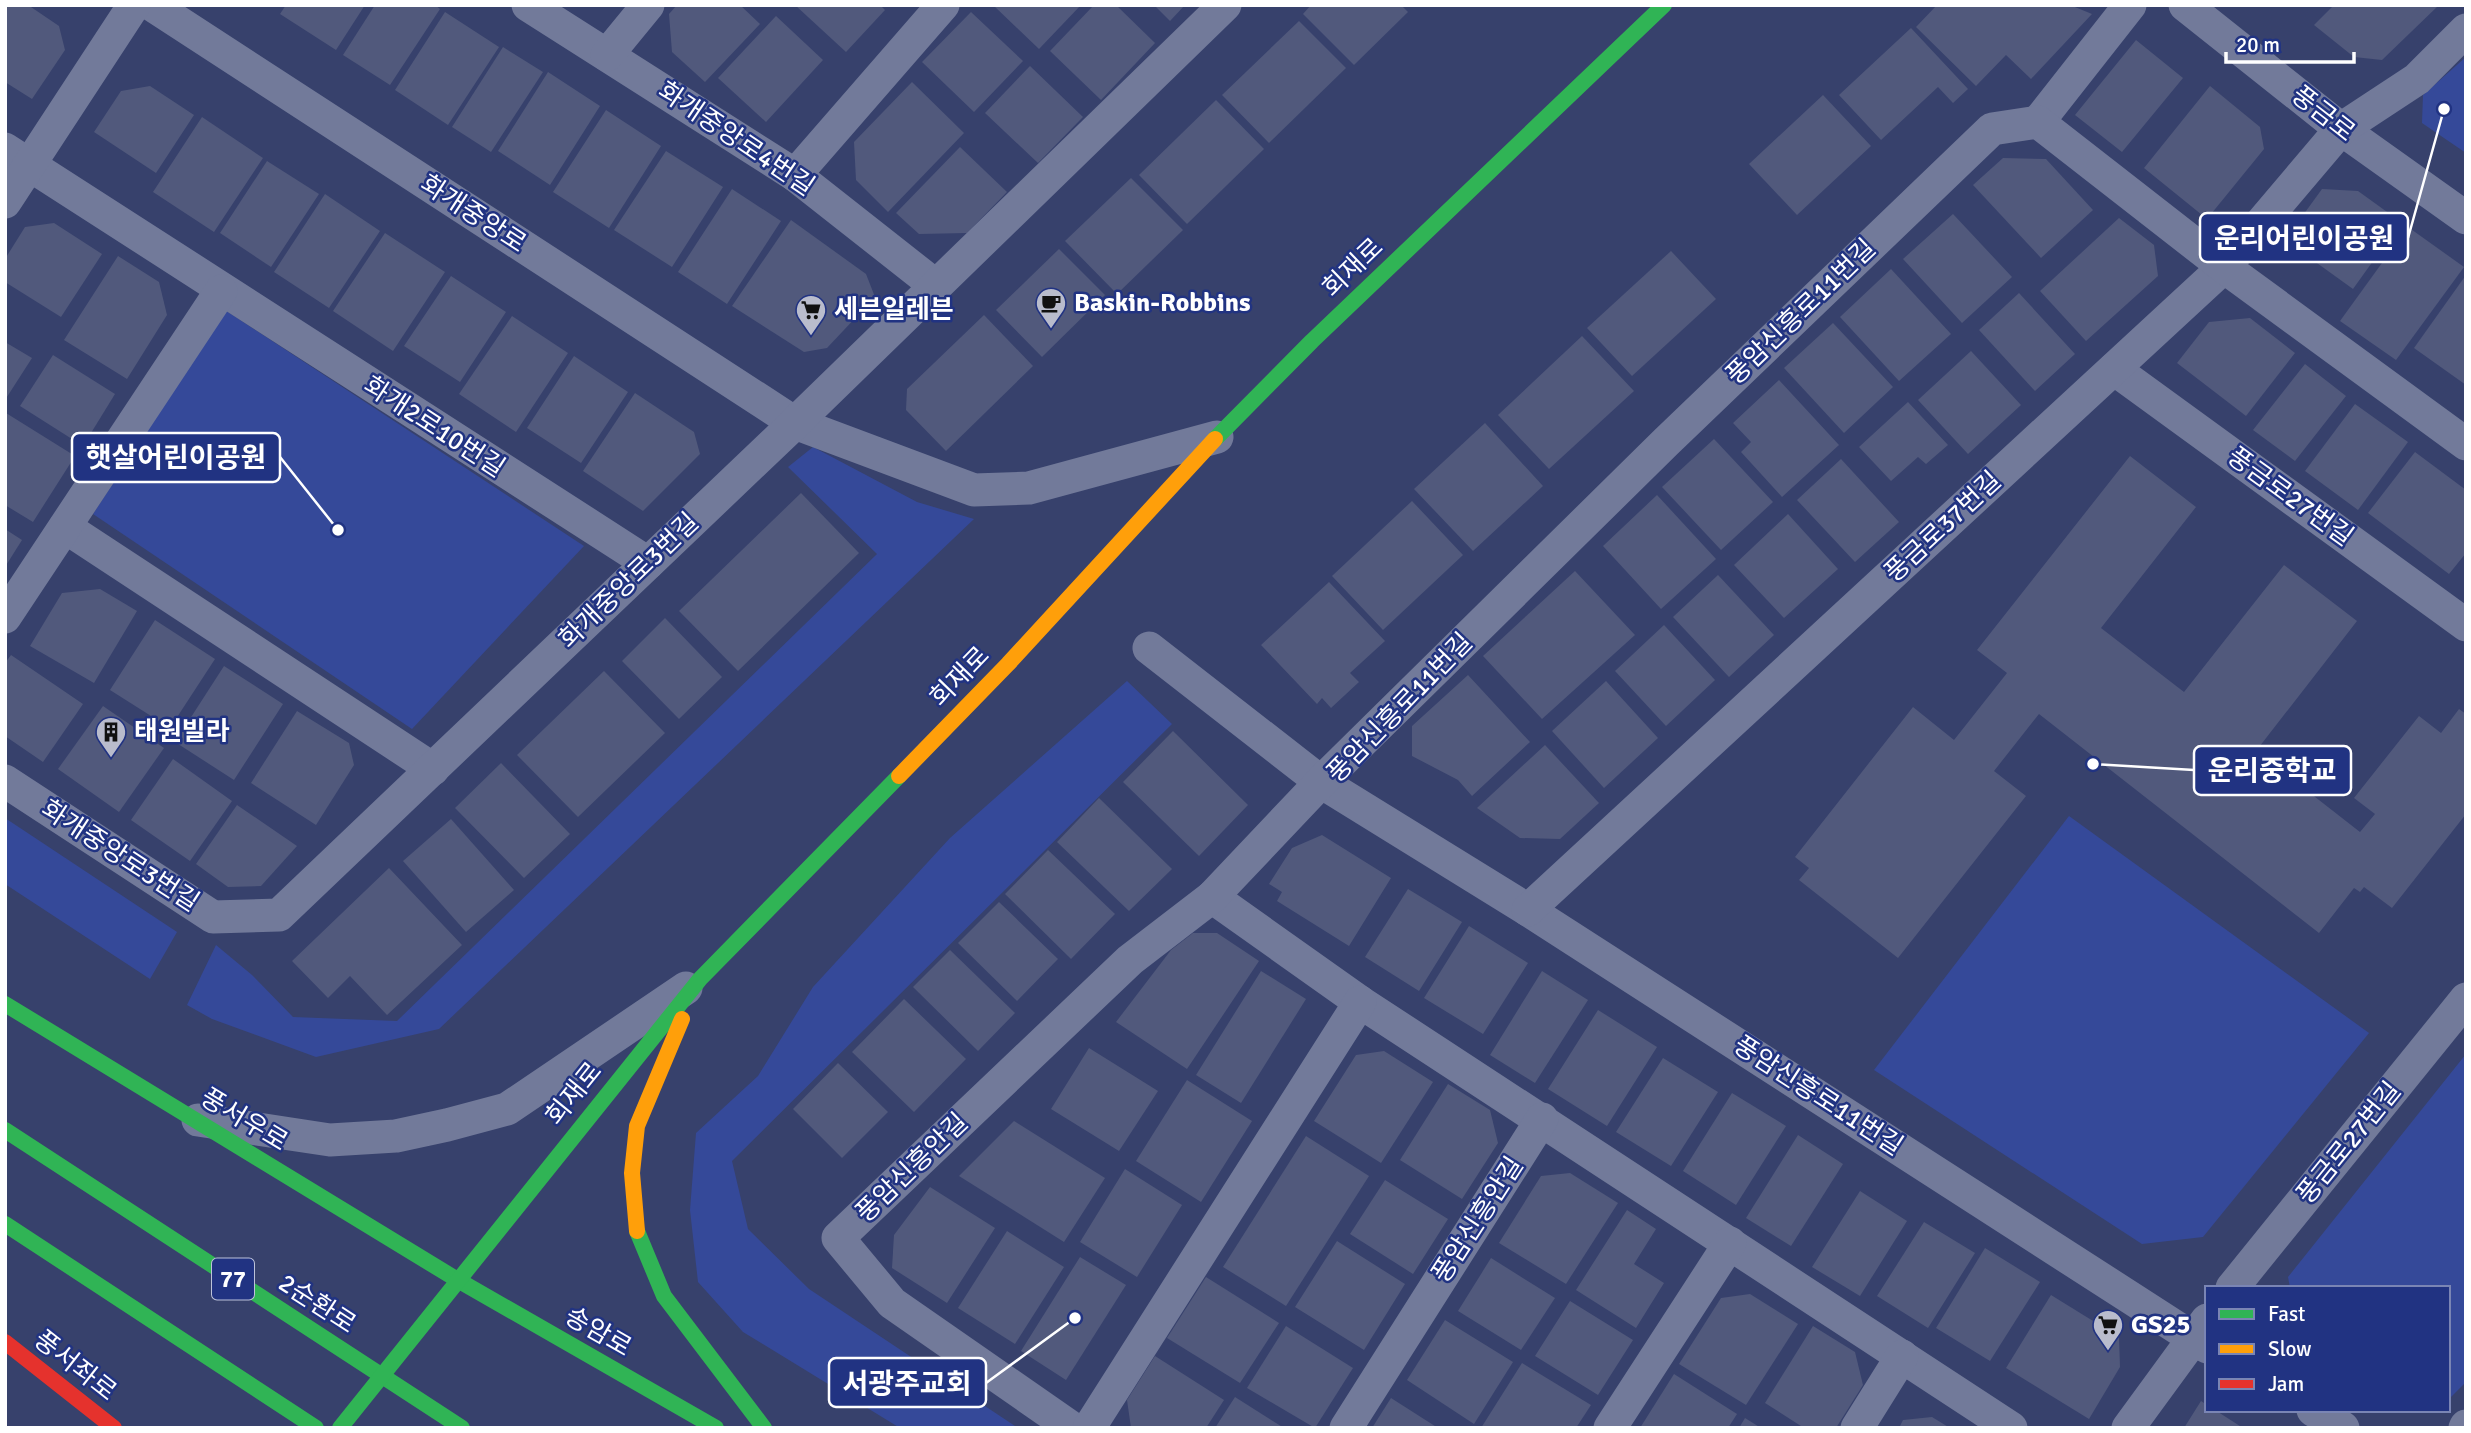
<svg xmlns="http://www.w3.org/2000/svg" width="2471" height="1433" font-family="Signika,'Noto Sans KR',sans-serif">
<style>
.green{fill:#354999}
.building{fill:#51597c}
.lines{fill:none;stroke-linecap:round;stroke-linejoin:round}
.street{stroke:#727a9a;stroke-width:33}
.fast{stroke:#30b455;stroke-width:16}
.slow{stroke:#ff9f0a;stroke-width:16}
.jam{stroke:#e5322d;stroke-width:16}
.labels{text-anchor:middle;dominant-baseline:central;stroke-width:5;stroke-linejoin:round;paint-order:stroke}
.shield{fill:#213382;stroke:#bcc2da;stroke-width:2}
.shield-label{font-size:24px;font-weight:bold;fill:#fff}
.street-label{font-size:26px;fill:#fff;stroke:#213382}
.poi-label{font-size:26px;font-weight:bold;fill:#fff;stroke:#213382;text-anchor:start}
.leader{fill:none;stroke:#fff;stroke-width:2.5}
.callout-dot{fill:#fff;stroke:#213382;stroke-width:2.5}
.callout{fill:#213382;stroke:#fff;stroke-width:2.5}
.callout-label{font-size:28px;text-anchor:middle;font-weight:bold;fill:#fff}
</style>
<rect width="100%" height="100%" fill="#37416c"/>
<g class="green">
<polygon points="2466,57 2466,153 2422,123 2423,95"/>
<polygon points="225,310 584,546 412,729 93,514"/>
<polygon points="813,447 917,502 974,519 439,1029 316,1057 212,1019 187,1005 216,945 252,975 293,1017 397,1021 877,554 788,467"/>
<polygon points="1127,681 1172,724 732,1161 748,1229 809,1289 1018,1428 900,1428 743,1332 698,1282 690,1210 696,1133 758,1076 813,987 950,838"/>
<polygon points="2069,816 2369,1033 2203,1237 2142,1244 1874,1070"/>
<polygon points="5,818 177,932 150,979 5,884"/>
<polygon points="2466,1054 2466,1382 2448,1400 2448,1288 2290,1288 2288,1277"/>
</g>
<g class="building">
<polygon points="5,5 28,5 59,26 65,50 32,99 5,82"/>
<polygon points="286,5 365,5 336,50 280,14"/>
<polygon points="375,5 435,5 440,9 390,85 343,55"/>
<polygon points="677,5 740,5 760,24 705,82 672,52 669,14"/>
<polygon points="795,5 880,5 885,10 846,52"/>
<polygon points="993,5 1081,5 1039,49"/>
<polygon points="1094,5 1116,5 1155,43 1101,100 1050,51"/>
<polygon points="1154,5 1185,5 1170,21"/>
<polygon points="1311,5 1401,5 1408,12 1354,65 1303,14"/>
<polygon points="1937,5 2070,5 2092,14 2031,79 2006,55 1976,86 1916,27"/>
<polygon points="2334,5 2439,5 2382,60 2354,57 2314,25"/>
<polygon points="445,12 499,47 448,125 395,90"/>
<polygon points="971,12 1023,61 974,112 922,62"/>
<polygon points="776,16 823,60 766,122 718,78"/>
<polygon points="1299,21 1346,68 1269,143 1222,95"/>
<polygon points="1911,28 1968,89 1953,103 1938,87 1881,140 1839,95"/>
<polygon points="2136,40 2183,78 2122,152 2075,115"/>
<polygon points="503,47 543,72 491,152 452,127"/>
<polygon points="1030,66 1083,117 1038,163 985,113"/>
<polygon points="548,72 600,106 550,185 498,151"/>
<polygon points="912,82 964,133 888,212 856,180 854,142"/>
<polygon points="150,86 194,115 156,173 94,132 121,91"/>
<polygon points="2210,86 2260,127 2264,149 2207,219 2144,168"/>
<polygon points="1823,95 1871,146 1797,215 1749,164"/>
<polygon points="1216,100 1264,149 1187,224 1139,175"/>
<polygon points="606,110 661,146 609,228 553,192"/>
<polygon points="202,117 263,158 214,232 153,192"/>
<polygon points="960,147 1007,192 967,233 919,234 896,213"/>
<polygon points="666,151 723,187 672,267 614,230"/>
<polygon points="2003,158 2046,159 2093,210 2041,258 1973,185"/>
<polygon points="267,161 319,194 271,267 220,233"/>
<polygon points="1131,178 1183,230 1117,294 1065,241"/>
<polygon points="732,189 781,221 727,304 678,272"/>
<polygon points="2322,189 2358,191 2401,222 2353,289 2285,240"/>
<polygon points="325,194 380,231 329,308 274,272"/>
<polygon points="1953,214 2012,277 1962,323 1903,259"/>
<polygon points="2119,218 2154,245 2158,276 2086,341 2040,291"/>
<polygon points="791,220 866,274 875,297 827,348 804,352 732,306"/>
<polygon points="54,223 102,254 61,317 5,282 5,259 25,227"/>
<polygon points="2408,227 2464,267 2396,360 2340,321"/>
<polygon points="385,233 445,272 393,351 333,311"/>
<polygon points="1059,249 1105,295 1042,357 996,310"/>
<polygon points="1671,251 1716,299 1632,376 1587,328"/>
<polygon points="118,256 159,282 167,315 127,379 64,340"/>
<polygon points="1891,269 1951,334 1899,381 1840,317"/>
<polygon points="2466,275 2466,385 2414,348"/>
<polygon points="451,276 506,312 460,382 404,346"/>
<polygon points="2019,293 2075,354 2035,391 1979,330"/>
<polygon points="984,315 1033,366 946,451 906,410 907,389"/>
<polygon points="512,316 568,353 516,432 459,394"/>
<polygon points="2250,318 2295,353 2246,416 2177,363 2209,322"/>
<polygon points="1833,323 1893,387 1844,433 1784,368"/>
<polygon points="1582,336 1634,391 1549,469 1498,415"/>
<polygon points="5,342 32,358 5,400"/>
<polygon points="1971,351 2021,405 1968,454 1918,400"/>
<polygon points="53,355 115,394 83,446 20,406"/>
<polygon points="574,356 628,392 581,463 527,428"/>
<polygon points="2305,364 2346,396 2295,461 2253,430"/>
<polygon points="1779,380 1839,445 1782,497 1741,452 1751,442 1733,423"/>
<polygon points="635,393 694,432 700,454 643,511 583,471"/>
<polygon points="1908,402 1948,445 1926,464 1918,457 1891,481 1859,447"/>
<polygon points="2355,404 2408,442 2358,510 2305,471"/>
<polygon points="6,413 75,456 33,522 5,505"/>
<polygon points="1485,423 1543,486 1473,551 1414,489"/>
<polygon points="1714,439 1773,502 1721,550 1662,487"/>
<polygon points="2415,452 2466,490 2466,553 2449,574 2368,513"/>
<polygon points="2130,456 2196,507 2101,628 2184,692 2284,565 2357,621 2256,751 2360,832 2375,814 2354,798 2419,716 2441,733 2459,709 2466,714 2466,814 2392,908 2364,887 2360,892 2354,888 2319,933 2039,714 1994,771 2026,796 1898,958 1799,880 1809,868 1795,857 1913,707 1954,740 2007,673 1977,650"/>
<polygon points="1841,459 1899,522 1855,562 1797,500"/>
<polygon points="801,493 859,553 738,671 679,611"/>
<polygon points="1657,495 1716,559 1661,609 1603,546"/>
<polygon points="1412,501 1463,555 1383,630 1332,576"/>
<polygon points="1788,514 1838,569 1784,618 1734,565"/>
<polygon points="5,529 22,540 5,567"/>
<polygon points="1575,571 1635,635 1542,719 1483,656"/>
<polygon points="1718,575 1774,635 1729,677 1673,617"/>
<polygon points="1329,582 1385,641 1350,673 1359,682 1331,708 1322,698 1317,704 1261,645"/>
<polygon points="100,589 137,611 94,683 30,646 62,593"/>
<polygon points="665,618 722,677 679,719 622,661"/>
<polygon points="155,620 215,659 170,728 110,690"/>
<polygon points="1664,625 1715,680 1666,726 1615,671"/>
<polygon points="11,655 83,704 43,762 5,736 5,663"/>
<polygon points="224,666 283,704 234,780 175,742"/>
<polygon points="604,671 665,733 578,817 517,755"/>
<polygon points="1468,675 1530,742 1472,796 1458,780 1412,756 1412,726"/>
<polygon points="1606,681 1658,738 1604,788 1552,731"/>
<polygon points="103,706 164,748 119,812 58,769"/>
<polygon points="297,711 349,743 354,765 316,825 251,783"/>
<polygon points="1173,731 1248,805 1199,856 1123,782"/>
<polygon points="1545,745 1599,803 1560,839 1520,838 1477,808"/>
<polygon points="173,759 232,801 190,861 131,820"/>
<polygon points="501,763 570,834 524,878 455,808"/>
<polygon points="1099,798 1172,869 1129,911 1057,842"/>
<polygon points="237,805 297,846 261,886 228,887 196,864"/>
<polygon points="451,819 514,890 466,932 403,861"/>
<polygon points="1322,835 1391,878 1349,946 1277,901 1282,892 1269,884 1292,848"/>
<polygon points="1048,850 1115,914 1071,959 1005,894"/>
<polygon points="389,868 462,945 387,1015 350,976 328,998 292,961"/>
<polygon points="1408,889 1462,922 1419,991 1365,957"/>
<polygon points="999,902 1058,959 1017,1001 958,943"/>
<polygon points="1469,926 1528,963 1483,1034 1424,998"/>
<polygon points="1193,933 1217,933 1259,961 1187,1069 1116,1022 1171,950"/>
<polygon points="950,950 1015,1013 978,1051 913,987"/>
<polygon points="1261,971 1306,999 1241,1103 1196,1075"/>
<polygon points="1542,971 1588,1000 1535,1083 1490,1055"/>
<polygon points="904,999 966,1059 914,1112 852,1052"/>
<polygon points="1598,1010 1657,1047 1607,1126 1548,1089"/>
<polygon points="1089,1048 1158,1091 1119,1151 1051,1109"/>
<polygon points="1384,1051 1433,1082 1381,1163 1314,1121 1356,1055"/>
<polygon points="1663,1058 1718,1092 1671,1166 1616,1132"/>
<polygon points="838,1063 888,1112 842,1158 793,1109"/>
<polygon points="1187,1080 1252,1121 1201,1202 1136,1161"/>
<polygon points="1448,1084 1490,1110 1498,1143 1462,1199 1400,1160"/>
<polygon points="1732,1093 1786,1126 1736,1205 1683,1171"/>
<polygon points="1014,1121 1105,1178 1064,1242 959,1176"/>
<polygon points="1798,1135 1843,1164 1791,1246 1746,1218"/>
<polygon points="1306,1136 1369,1176 1286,1306 1223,1267"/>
<polygon points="1125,1169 1182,1205 1137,1277 1080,1242"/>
<polygon points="1570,1173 1618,1203 1566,1284 1499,1243 1541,1176"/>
<polygon points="1385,1180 1448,1219 1413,1274 1350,1234"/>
<polygon points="930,1187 995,1228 947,1303 892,1268 894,1235"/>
<polygon points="1860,1191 1907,1221 1860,1296 1812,1267"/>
<polygon points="1627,1210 1656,1229 1634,1264 1664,1283 1636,1328 1576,1290"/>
<polygon points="1924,1222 1975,1253 1928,1328 1877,1296"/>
<polygon points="1007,1231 1064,1267 1015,1344 958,1308"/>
<polygon points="1337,1241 1405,1284 1364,1350 1295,1307"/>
<polygon points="1985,1248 2040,1282 1990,1361 1936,1328"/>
<polygon points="1080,1257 1126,1285 1066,1380 1021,1351"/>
<polygon points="1491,1258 1555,1298 1521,1350 1458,1311"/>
<polygon points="1206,1277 1279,1323 1240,1383 1167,1338"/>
<polygon points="1750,1294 1798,1324 1746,1405 1679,1364 1721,1298"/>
<polygon points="2051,1295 2119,1337 2120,1367 2089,1419 2006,1368"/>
<polygon points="1570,1301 1633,1340 1598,1395 1535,1356"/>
<polygon points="1445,1320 1513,1362 1474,1424 1407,1380"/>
<polygon points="1286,1326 1353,1368 1315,1428 1247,1388"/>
<polygon points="1813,1326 1855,1352 1863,1385 1836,1428 1804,1428 1765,1403"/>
<polygon points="1155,1356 1224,1400 1206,1428 1131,1428 1127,1400"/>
<polygon points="1522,1363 1591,1405 1576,1428 1481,1428"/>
<polygon points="1674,1374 1737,1414 1728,1428 1640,1428"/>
<polygon points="1235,1397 1284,1428 1215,1428"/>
<polygon points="1391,1398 1438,1428 1372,1428"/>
<polygon points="2201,1401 2207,1405 2207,1410 2215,1410 2243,1428 2184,1428"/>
<polygon points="1932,1417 1950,1428 1899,1428 1903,1420"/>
<polygon points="1745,1418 1761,1428 1739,1428"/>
</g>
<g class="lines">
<g class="street">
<polyline points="152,5 795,423 974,490 1029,488 1217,437"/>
<polyline points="528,5 795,175 936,286"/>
<polyline points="2185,5 2341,129 2466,218"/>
<polyline points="607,55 648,5"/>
<polyline points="2038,122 2130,5"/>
<polyline points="5,149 648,563"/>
<polyline points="795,175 943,5"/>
<polyline points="5,202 134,5"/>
<polyline points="2114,369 2466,625"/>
<polyline points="65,527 433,769"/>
<polyline points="5,617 221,291"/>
<polyline points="1149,648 1321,782 1528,910 2207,1347"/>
<polyline points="5,781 213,917 279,915 795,423 1225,5"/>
<polyline points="1212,897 1360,1002 2011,1428"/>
<polyline points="1528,910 2224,267 2341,129 2417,79 2466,30"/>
<polyline points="198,1120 330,1140 396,1136 447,1125 507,1109 686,988"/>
<polyline points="2232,1288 2466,999"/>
<polyline points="2313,1410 2343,1428"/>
<polyline points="1072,1428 892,1303 838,1238 1130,960 1212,897 1321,782 1666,442 1992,129 2038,122 2224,267 2466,444"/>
<polyline points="1089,1428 1360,1002"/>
<polyline points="1346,1428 1542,1119"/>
<polyline points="1610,1428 1730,1243"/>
<polyline points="1857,1428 1902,1356"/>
<polyline points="2128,1428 2207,1320"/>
<polyline points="2465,1428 2466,1426"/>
</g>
<g class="fast">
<polyline points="1215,439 1312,341 1664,5"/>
<polyline points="5,1004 456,1279 716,1428"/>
<polyline points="5,1130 462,1428"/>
<polyline points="5,1224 316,1428"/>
<polyline points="637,1231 664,1296 764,1428"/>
<polyline points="340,1428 700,979 899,776"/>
</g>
<g class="slow">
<polyline points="899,776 1008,664 1215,439"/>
<polyline points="637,1231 632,1173 637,1126 682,1019"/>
</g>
<polyline class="jam" points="5,1342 114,1428"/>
</g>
<defs>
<g id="cafe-pin" transform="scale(1.575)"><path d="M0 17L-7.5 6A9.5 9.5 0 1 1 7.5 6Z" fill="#b9bccc" stroke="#213382"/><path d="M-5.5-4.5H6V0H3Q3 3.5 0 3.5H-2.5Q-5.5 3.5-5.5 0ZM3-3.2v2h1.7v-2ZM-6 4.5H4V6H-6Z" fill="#111"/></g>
<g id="supermarket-pin" transform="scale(1.575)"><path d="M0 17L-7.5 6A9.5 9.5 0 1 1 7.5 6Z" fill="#b9bccc" stroke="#213382"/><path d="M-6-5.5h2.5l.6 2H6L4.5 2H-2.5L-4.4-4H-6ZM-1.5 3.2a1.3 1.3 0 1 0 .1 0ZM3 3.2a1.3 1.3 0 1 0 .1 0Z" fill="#111"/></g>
<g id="building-pin" transform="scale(1.575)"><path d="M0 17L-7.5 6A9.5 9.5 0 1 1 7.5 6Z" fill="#b9bccc" stroke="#213382"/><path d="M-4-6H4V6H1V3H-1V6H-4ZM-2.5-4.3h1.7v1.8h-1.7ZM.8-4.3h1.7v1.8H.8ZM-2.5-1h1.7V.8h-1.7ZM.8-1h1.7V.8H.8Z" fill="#111"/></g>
</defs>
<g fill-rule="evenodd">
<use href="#cafe-pin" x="1051" y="303"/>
<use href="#supermarket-pin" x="811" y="310"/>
<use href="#building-pin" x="111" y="732"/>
<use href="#supermarket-pin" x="2108" y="1325"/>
</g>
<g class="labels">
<rect class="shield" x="212" y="1258.5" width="42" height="41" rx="5"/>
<g class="shield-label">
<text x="233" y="1279">77</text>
</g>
<g class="street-label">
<text transform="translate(2323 114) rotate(38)">풍금로</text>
<text transform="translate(736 139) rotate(34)">화개중앙로4번길</text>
<text transform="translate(473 214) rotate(33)">화개중앙로</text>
<text transform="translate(1353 268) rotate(-44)">회재로</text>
<text transform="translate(1801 312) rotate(-44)">풍암신흥로11번길</text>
<text transform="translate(434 427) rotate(33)">화개2로10번길</text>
<text transform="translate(2290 497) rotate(36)">풍금로27번길</text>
<text transform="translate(1943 527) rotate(-43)">풍금로37번길</text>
<text transform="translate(629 581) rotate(-44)">화개중앙로3번길</text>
<text transform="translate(960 677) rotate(-46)">회재로</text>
<text transform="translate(1400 708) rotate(-46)">풍암신흥로11번길</text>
<text transform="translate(120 856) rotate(33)">화개중앙로3번길</text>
<text transform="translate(574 1094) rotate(-51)">회재로</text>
<text transform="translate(1818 1096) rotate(33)">풍암신흥로11번길</text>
<text transform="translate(244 1120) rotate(31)">풍서우로</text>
<text transform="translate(2349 1143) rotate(-51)">풍금로27번길</text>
<text transform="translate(912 1168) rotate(-44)">풍암신흥안길</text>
<text transform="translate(1478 1220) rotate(-57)">풍암신흥안길</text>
<text transform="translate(317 1304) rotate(33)">2순환로</text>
<text transform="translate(598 1332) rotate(30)">송암로</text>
<text transform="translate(75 1366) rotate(38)">풍서좌로</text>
</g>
<g class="poi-label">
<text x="1074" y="303">Baskin-Robbins</text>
<text x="834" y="310">세븐일레븐</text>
<text x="134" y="732">태원빌라</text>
<text x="2131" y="1325">GS25</text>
</g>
</g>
<path class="leader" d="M2444 109L2408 238M338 530L280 457M2093 764L2194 770M1075 1318L986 1383"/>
<g class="callout-dot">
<circle cx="2444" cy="109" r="7"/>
<circle cx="338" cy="530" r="7"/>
<circle cx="2093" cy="764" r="7"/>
<circle cx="1075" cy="1318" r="7"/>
</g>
<g class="callout">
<rect x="2200" y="213" width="208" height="49" rx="7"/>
<rect x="72" y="433" width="208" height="49" rx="7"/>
<rect x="2194" y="746" width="157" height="49" rx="7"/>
<rect x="829" y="1358" width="157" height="49" rx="7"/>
</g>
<g class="callout-label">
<text x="2304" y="248">운리어린이공원</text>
<text x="176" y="467">햇살어린이공원</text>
<text x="2272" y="780">운리중학교</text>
<text x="907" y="1393">서광주교회</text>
</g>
<rect width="2471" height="1433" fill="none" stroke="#ffffff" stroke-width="14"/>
<rect x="2205" y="1286" width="245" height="126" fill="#213382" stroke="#7a85b4" stroke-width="2"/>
<rect x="2219" y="1309" width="35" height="10" fill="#30b455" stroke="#7a85b4" stroke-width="2"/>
<text x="2268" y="1321" font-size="21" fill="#ffffff">Fast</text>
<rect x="2219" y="1344" width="35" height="10" fill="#ff9f0a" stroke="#7a85b4" stroke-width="2"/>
<text x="2268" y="1356" font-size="21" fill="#ffffff">Slow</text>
<rect x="2219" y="1379" width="35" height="10" fill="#e5322d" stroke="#7a85b4" stroke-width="2"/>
<text x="2268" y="1391" font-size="21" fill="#ffffff">Jam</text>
<path d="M2226 52v10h128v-10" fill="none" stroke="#ffffff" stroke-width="3.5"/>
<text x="2236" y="52" font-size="21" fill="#ffffff" stroke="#213382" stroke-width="5" paint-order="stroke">20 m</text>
</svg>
